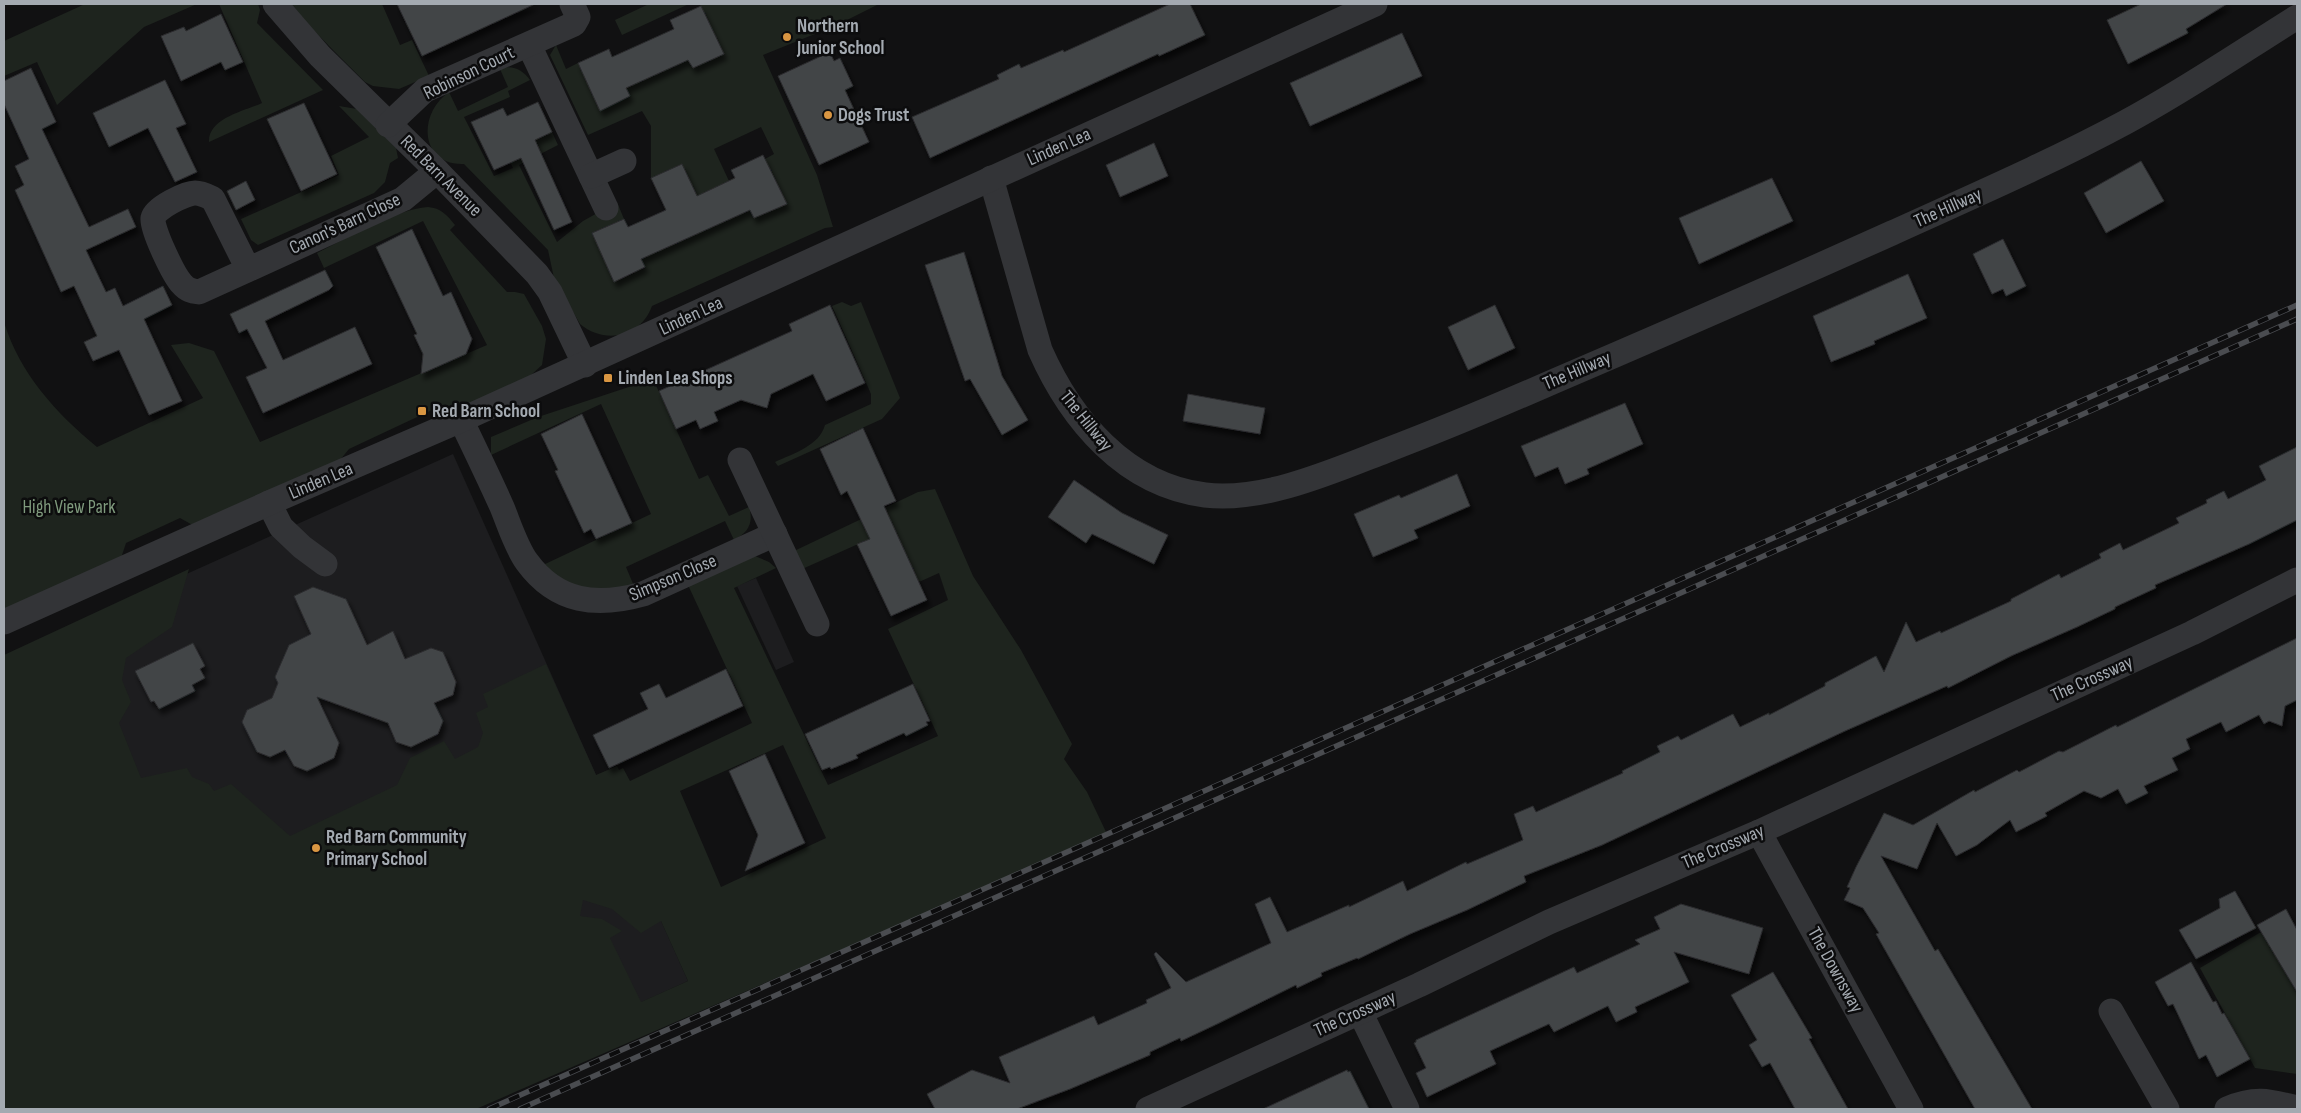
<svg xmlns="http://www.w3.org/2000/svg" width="2301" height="1113" font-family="'Sofia Sans Condensed',sans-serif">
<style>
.built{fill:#1d1d1f}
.green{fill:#1e241e;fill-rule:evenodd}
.building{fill:#434447;stroke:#2b2c2e;filter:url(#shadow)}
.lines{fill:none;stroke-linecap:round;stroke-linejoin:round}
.minor{stroke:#333437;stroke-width:25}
.rail-casing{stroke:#4a4c50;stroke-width:5.5}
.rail{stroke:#0c0c0d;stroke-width:4;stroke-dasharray:11;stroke-linecap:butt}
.poi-dot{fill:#d99642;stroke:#0c0c0d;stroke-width:2}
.labels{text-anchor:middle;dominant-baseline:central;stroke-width:5;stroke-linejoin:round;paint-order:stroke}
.poi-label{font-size:19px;font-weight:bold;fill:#a4aab1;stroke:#0c0c0d;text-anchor:start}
.street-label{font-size:19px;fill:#a4aab1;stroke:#0c0c0d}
.park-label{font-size:19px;fill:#7f9a7d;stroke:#0c0c0d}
</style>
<defs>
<filter id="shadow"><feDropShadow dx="3" dy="5.5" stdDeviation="2.5" flood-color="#0009"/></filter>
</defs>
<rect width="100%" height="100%" fill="#111112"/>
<g class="built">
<polygon points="453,454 688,981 406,1109 4,1109 4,656"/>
<polygon points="756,578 794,662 776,670 737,586"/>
</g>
<g class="green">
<polygon points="85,4 197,4 144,27 57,105 37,62 4,76 4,41"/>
<path d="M219,4H258L260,10L257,23L323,90L209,142C208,118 245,111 262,103Z"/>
<polygon points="288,4 382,4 400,45 412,40 429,76 399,89 373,86 365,82 333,50"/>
<polygon points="649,4 689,4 622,35 615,20"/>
<path d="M700,4H879L837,25L763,55L817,175L833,227L825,228L652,306C641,337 605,345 580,324L554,278L548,250L464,164C420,166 417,114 449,92L458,111L508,87L500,69C512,64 523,70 530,80L508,91L510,97L464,117L494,176L513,168L510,162L530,143L552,132L558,145L519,165L557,242L583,221L617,202L624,219L592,233L615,282L645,268L641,259L645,257L751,210L786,203L765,159L774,154L761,127L714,149L729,181L697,196L682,164L651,178V126L642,111L588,135L550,55L556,45L566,69L578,63L600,110L630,97L626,88L688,60L693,68L724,54Z"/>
<polygon points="339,106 357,109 396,148 398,158 390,163 385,182 374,193 258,245 251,240 241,219 339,175 331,156 369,137"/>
<path d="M428,207C441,208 447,215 455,225L450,230L507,292H515L524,294L542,326L546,339L542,365L530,376L452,413L432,410L349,449L335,466L198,528L180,518L126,543L119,564L4,617V322C20,374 56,413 97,447L203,398L171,345L189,343L214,351L260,442L487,345L423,221L324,268L317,253C348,238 396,209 428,207Z"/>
<path d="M842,302L851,306L861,302L900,398L882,419L778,466L775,462C794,453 819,446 825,425L871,404V394L832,306Z"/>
<path d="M653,379L699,479L708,475L729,516L749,507C754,523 748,533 734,540L725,521L626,567L634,586L612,592L569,586L543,565L651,514L601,404L491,455V437L538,417Z"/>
<path d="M935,489L973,576L1021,650L1072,744L1064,759L1087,792L1107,834L476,1109H4V655L189,569L172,627L126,658L122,680L131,702L119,723L141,778L187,768L192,777L209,784L214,791L231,784L290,836L397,785L410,758L444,741L455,759L478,747L483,733L476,713L488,707L483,694L546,664L596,775L617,766L619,770L623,768L630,781L752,723L688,585L755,556L769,562L776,568L734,588L828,785L938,736L888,629L948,600L939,573L919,582L894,528L800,570L792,552L918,492ZM783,745L826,838L721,887L680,791ZM583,900L612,909L641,933L661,921L688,981L641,1002L610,938L622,931L602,919L580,916Z"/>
<polygon points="2261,932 2297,993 2297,1074 2255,1068 2200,968"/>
</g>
<g class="building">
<polygon points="397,4 535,4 422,56"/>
<polygon points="1170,4 1190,4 1205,35 1159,56 1158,54 930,158 912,117 999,79 997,75 1019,64 1021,68 1063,50 1064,52"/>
<polygon points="2141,4 2227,4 2186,29 2188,33 2128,64 2107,20"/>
<polygon points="701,6 724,54 693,68 688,60 626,88 630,96 600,111 578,63 609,49 612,57 674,29 670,20"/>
<polygon points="221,14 243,62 225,70 221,62 181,81 161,36 184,27 186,31"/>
<polygon points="1402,33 1422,76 1310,126 1290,83"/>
<polygon points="830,52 834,61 840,58 853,86 845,90 869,142 819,165 778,76"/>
<polygon points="31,68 56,122 42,129 89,227 128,209 136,227 86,250 106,292 115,288 123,306 163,286 172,305 144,319 182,401 149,415 119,350 93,361 84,342 97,336 74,286 61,292 15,190 24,185 15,166 29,159 4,104 4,81"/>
<polygon points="165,80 186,124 176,128 197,172 175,182 148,128 109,147 93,113"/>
<polygon points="538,102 552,132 535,140 572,222 554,230 521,158 494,170 471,122 503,108 507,116"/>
<polygon points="304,103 337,174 301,191 267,119"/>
<polygon points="1154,143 1168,176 1120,197 1106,165"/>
<polygon points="763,155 787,204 754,218 750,210 641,259 645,267 614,282 592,233 624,219 628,227 666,210 651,178 682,164 697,196 735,178 731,170"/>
<polygon points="2141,161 2164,201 2106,233 2084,193"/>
<polygon points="1772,178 1793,221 1699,264 1679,218"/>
<polygon points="246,181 255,200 236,210 227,191"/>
<polygon points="412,229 443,296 451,292 472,339 466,354 421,374 423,354 414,335 417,334 376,247"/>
<polygon points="2003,239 2026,286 2006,296 2003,289 1992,294 1973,254"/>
<polygon points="964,252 1002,376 1028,420 1002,435 970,379 965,381 925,265"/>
<polygon points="325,270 333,286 329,290 265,321 283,360 355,327 372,364 263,413 246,377 267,368 247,329 239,333 230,314"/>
<polygon points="1908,274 1927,318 1874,341 1875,344 1831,362 1813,316"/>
<polygon points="830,305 865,383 826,401 813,374 771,394 767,408 741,400 714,412 718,421 700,429 696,420 676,429 659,391 792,331 789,324"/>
<polygon points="1495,305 1515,348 1468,370 1448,327"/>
<polygon points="1188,394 1265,408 1260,434 1183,421"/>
<polygon points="1625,403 1643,444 1587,469 1589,474 1565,484 1558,467 1535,477 1521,446"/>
<polygon points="582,414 632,523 596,539 591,529 584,533 555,471 558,470 541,434"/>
<polygon points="863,428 896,501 884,506 927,600 891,616 857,544 870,539 847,491 841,495 820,449"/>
<polygon points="2297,447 2297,520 2249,544 2155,585 2156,588 2115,607 2115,609 2077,627 2011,656 1948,688 1947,686 1845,731 1602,845 1524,876 1526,882 1467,910 1410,934 1358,959 1357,958 1321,973 1322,976 1297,988 1296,985 1217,1024 1181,1041 1180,1038 1150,1052 1150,1055 1070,1089 1017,1109 935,1109 927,1094 972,1070 1010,1083 999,1057 1094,1016 1098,1025 1147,1003 1146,1000 1171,988 1154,954 1156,952 1186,982 1271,943 1255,904 1270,897 1287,932 1349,905 1349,907 1403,881 1407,891 1466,862 1467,864 1523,840 1514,814 1533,806 1536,812 1623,773 1622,771 1660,752 1657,746 1678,736 1681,740 1733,714 1740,727 1769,713 1769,715 1825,686 1825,683 1876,656 1884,672 1906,622 1916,642 1940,631 1941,633 2011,601 2011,599 2059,574 2061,578 2101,558 2099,554 2120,543 2123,550 2150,537 2179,523 2176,518 2207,503 2206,500 2224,491 2228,499 2266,480 2259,466"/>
<polygon points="1457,474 1470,506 1414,530 1418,538 1373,557 1354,514 1399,495 1401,498"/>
<polygon points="1074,480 1122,513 1168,535 1154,564 1092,534 1086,543 1048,517"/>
<polygon points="313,587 346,599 367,645 393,631 405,659 431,648 443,652 456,682 453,695 434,703 443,721 438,734 411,747 396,742 388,723 317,697 339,743 334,758 307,771 294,766 285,750 270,757 257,752 242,722 247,710 272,698 278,683 275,677 289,645 311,634 294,596"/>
<polygon points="2297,638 2297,700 2285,706 2282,726 2269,721 2264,724 2259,715 2226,732 2221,722 2186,739 2190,749 2172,758 2178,770 2144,786 2148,793 2126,804 2118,789 2101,798 2084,791 2045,813 2047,816 2016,832 2010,820 1977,845 1956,856 1937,823 1917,869 1881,856 1935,951 1938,949 2032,1109 1975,1109 1876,934 1879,933 1863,908 1844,900 1850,888 1847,887 1856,867 1884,813 1913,825 1974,790 1975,792 2017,770 2019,772 2059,751 2063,752 2116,725 2117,727"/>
<polygon points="193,643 205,666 200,669 205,678 192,685 195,691 159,709 154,701 151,702 135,671"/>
<polygon points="726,669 743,706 609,768 593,735 648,709 640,693 659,684 666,698"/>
<polygon points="913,684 930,721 926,722 928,725 906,736 904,733 856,755 858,758 831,769 830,767 822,770 805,734"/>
<polygon points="765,754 805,843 745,871 758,835 729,771"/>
<polygon points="2235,891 2256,928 2196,959 2179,930 2220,908 2219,899"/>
<polygon points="1681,904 1763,928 1749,974 1674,952 1689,982 1635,1007 1637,1012 1616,1022 1608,1006 1554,1032 1549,1024 1490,1051 1496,1064 1427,1097 1416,1073 1426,1068 1414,1043 1416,1042 1416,1040 1574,967 1577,973 1640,944 1635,940 1660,929 1654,917"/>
<polygon points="2286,909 2297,930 2297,992 2257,925"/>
<polygon points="2191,962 2213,1002 2216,1001 2222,1014 2224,1013 2250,1059 2217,1077 2206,1055 2199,1059 2173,1004 2168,1006 2155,982"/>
<polygon points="1773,972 1812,1038 1809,1039 1848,1109 1795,1109 1770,1063 1762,1067 1749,1045 1757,1040 1731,995"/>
<polygon points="1347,1070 1348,1072 1350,1071 1369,1109 1263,1109"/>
</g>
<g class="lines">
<g class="minor">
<polyline points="275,4 320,56 437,171 537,274 550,292 585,365"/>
<polyline points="529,45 606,208"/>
<polyline points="388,125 425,90 574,24 578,17 572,4"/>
<polyline points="591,176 624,161"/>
<path d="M991,178L1040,350C1071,420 1125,485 1205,495C1263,502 1331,472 1385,451C1443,429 1500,405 1557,380C1669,332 1781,283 1892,233C1971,197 2050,163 2126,122C2184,91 2241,52 2297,17"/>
<path d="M248,269L213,199C207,196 202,193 195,193C186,193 155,208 153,218C151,228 174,276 182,284C187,290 192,291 199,292L403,199L437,171"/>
<path d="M461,420C475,449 489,478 502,507C509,524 516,547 527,562C557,603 597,607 643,594L775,534"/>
<polyline points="740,460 817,624"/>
<polyline points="269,503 281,527 302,547 325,564"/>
<polyline points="4,622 269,503 461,420 1375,4"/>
<polyline points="1759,832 1911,1109"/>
<polyline points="2111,1011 2167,1109"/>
<polyline points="1360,1012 1407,1109"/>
<polyline points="1148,1109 1419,985 1549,922 1759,832 2192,633 2297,580"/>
<path d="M2227,1109C2255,1097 2269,1101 2297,1108"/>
</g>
<g class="rail-casing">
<g id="rail">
<polyline points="489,1109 2297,305"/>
<polyline points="520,1109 2297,319"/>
</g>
</g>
<use href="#rail" class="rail"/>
</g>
<g class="poi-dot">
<circle cx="787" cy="37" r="5"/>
<circle cx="828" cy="115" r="5"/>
<rect x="603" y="373" width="10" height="10" rx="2.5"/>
<rect x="417" y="406" width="10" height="10" rx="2.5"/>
<circle cx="316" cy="848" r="5"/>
</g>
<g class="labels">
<g class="poi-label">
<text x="797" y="26">Northern<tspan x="797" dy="22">Junior School</tspan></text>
<text x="838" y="115">Dogs Trust</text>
<text x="618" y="378">Linden Lea Shops</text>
<text x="432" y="411">Red Barn School</text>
<text x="326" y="837">Red Barn Community<tspan x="326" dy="22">Primary School</tspan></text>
</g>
<g class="street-label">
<text transform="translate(469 73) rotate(-26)">Robinson Court</text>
<text transform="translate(1059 147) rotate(-24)">Linden Lea</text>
<text transform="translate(441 176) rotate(45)">Red Barn Avenue</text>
<text transform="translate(1948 208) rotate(-24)">The Hillway</text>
<text transform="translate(345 224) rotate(-25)">Canon's Barn Close</text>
<text transform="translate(691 316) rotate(-25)">Linden Lea</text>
<text transform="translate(1577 371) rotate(-23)">The Hillway</text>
<text transform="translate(1086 421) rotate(51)">The Hillway</text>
<text transform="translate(321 481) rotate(-23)">Linden Lea</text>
<text transform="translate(673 578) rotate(-23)">Simpson Close</text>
<text transform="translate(2092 679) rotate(-24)">The Crossway</text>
<text transform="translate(1723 847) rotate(-23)">The Crossway</text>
<text transform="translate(1835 970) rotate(61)">The Downsway</text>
<text transform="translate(1355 1014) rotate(-24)">The Crossway</text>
</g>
<g class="park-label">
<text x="69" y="507">High View Park</text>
</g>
</g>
<rect width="2301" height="1113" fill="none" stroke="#a4aab1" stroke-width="10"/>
</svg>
